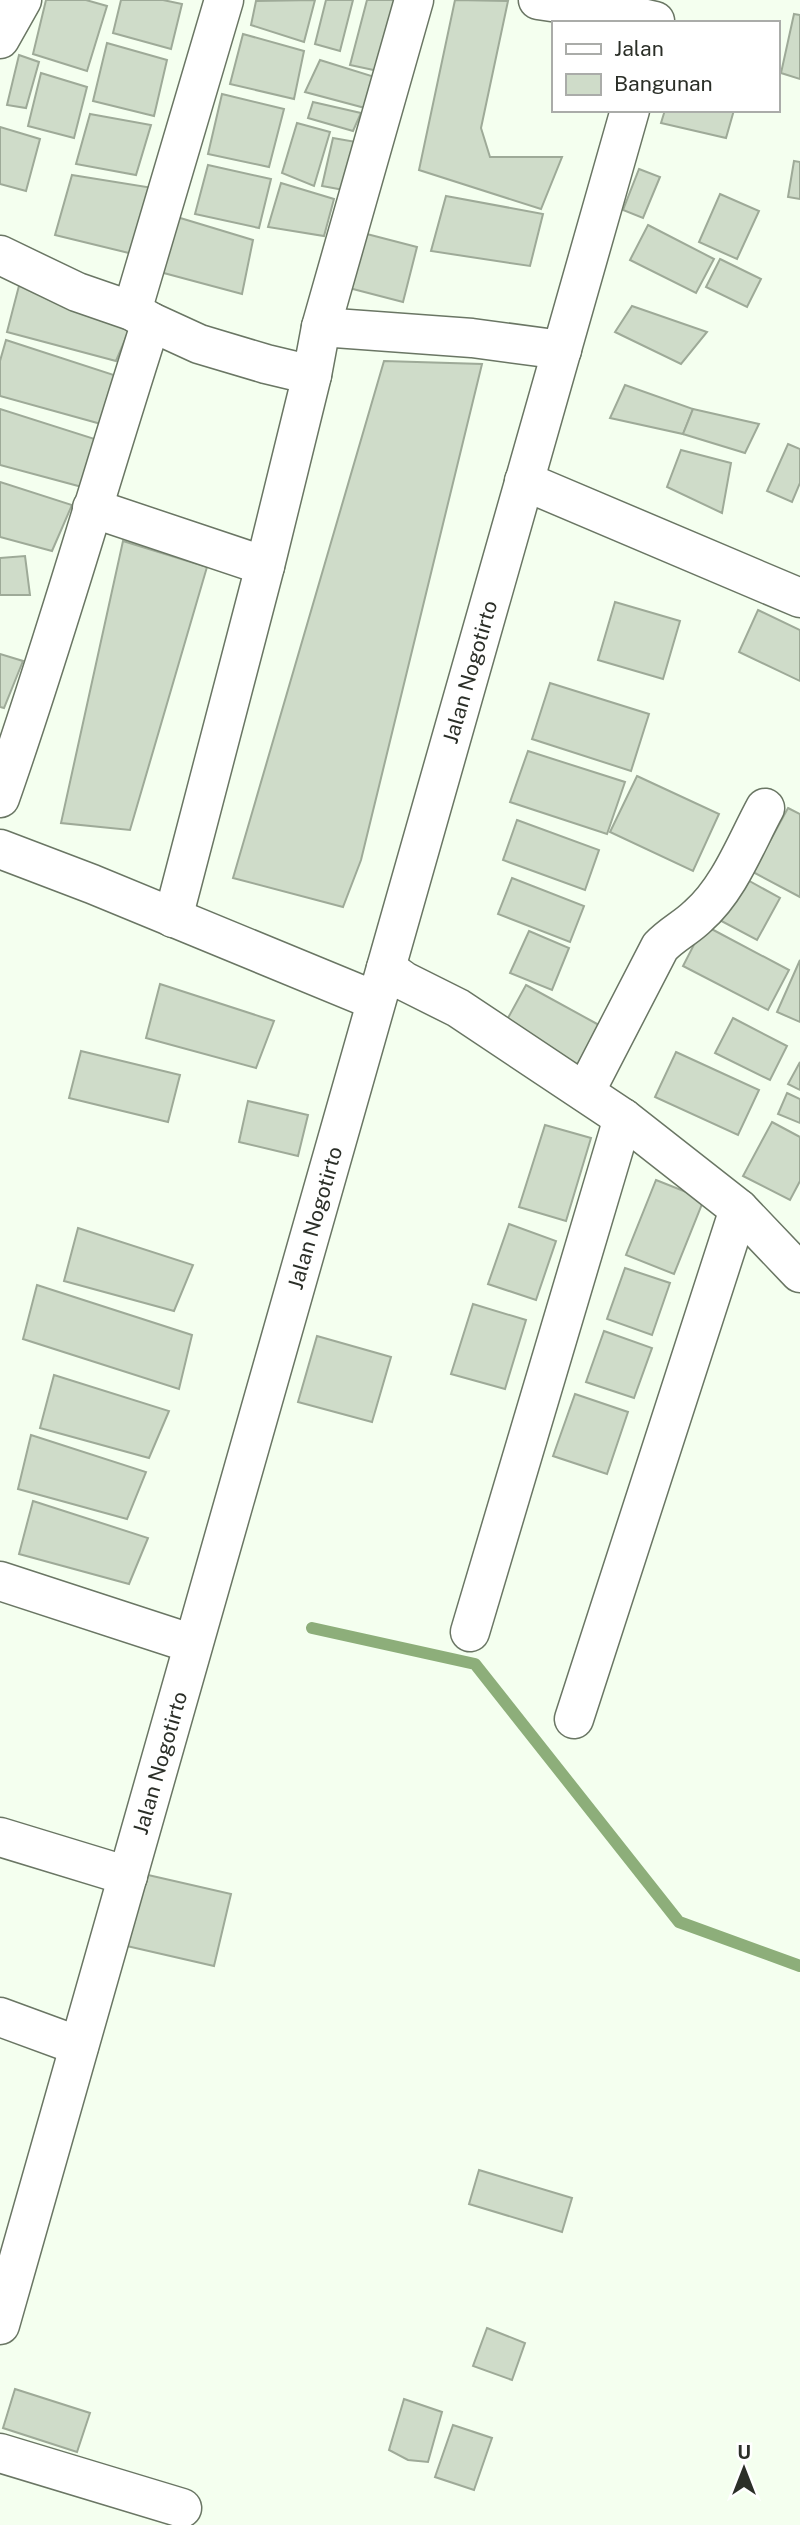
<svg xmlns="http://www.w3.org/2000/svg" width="800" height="2525" font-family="'Public Sans',sans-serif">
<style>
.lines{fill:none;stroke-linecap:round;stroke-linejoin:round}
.stream{stroke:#8dae7a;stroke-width:12}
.building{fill:#cfdcc9;stroke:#9eaa98;stroke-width:2}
.minor-casing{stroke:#6a7664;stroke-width:41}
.minor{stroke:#fff;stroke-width:38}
.labels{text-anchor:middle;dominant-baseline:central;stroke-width:5;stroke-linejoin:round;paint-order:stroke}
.street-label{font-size:21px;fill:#2b2f28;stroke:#fff}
</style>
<rect width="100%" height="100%" fill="#f4ffef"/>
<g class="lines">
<polyline class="stream" points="312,1628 475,1664 679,1922 800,1966"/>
</g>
<g class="building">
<polygon points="46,0 86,0 107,6 87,71 33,54"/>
<polygon points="121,0 163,0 182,4 171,49 113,33"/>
<polygon points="315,0 304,42 251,25 256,1"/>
<polygon points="326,0 353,0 340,51 315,44"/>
<polygon points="367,0 401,0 383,72 350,65"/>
<polygon points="455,0 508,1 481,128 490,157 562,157 541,209 419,170"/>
<polygon points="794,14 800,15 800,79 781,73"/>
<polygon points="243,34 304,51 294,99 230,84"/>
<polygon points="107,43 167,60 154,116 93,101"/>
<polygon points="19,55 39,62 26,108 7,105"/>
<polygon points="320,60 378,78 365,108 305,92"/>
<polygon points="41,73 87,87 74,138 28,126"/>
<polygon points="222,94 284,109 269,167 208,154"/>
<polygon points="313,102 361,113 353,131 308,118"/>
<polygon points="665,110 734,110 726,138 661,123"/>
<polygon points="90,114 151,125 136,175 76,164"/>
<polygon points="297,123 330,132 314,186 282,173"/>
<polygon points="0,127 40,139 26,191 0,184"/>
<polygon points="333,138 356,142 344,190 322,186"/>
<polygon points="794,161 800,162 800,199 788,197"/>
<polygon points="208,165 271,179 259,228 195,214"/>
<polygon points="639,169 660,177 643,218 623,210"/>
<polygon points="72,175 153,188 137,255 55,235"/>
<polygon points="281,183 334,199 324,236 268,227"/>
<polygon points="720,194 759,211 737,259 699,242"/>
<polygon points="446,196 543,214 530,266 431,251"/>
<polygon points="177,217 253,240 242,294 160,272"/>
<polygon points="648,225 714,259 696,293 630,260"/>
<polygon points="363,233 417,247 403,302 349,288"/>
<polygon points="720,259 761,279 747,307 706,287"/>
<polygon points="21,278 136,314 116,361 7,332"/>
<polygon points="632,306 707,332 681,364 615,332"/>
<polygon points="6,340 120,377 101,424 0,396 0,361"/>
<polygon points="384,361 482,364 361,860 343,907 233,878"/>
<polygon points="625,385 693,409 683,434 610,418"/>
<polygon points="0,409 101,441 82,487 0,465"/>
<polygon points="693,409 759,424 745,453 683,434"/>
<polygon points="788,444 800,449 800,483 792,502 767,491"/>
<polygon points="681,450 731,463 722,513 667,487"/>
<polygon points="0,482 72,505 52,551 0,537"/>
<polygon points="123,541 207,567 130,830 61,823"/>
<polygon points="25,556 30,595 0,595 0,558"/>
<polygon points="615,602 680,621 663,679 598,660"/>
<polygon points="758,610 800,630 800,681 739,652"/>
<polygon points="0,654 23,661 4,708 0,707"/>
<polygon points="550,683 649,714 631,771 532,739"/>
<polygon points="528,751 625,782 607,834 510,802"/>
<polygon points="637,776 719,814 693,871 610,832"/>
<polygon points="788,808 800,814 800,897 753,872"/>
<polygon points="517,820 599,850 585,890 503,860"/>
<polygon points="735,873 780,898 757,940 712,916"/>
<polygon points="512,878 584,906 570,942 498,914"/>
<polygon points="704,925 789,970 768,1010 683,966"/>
<polygon points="529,931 569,948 552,990 510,973"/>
<polygon points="800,960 800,1022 777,1012"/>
<polygon points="160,984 274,1021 256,1068 146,1038"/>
<polygon points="526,985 599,1025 576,1068 502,1029"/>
<polygon points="733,1018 787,1046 770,1080 715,1053"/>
<polygon points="81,1051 180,1075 168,1122 69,1098"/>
<polygon points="676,1052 759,1090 738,1135 655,1097"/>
<polygon points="800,1062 800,1090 788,1084"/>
<polygon points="787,1093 800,1099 800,1123 778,1114"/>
<polygon points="248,1101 308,1115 298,1156 239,1142"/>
<polygon points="772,1122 800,1137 800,1181 790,1200 743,1176"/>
<polygon points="545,1125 591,1138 566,1221 519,1207"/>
<polygon points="656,1180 704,1199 674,1274 626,1255"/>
<polygon points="509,1224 556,1241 536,1300 488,1284"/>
<polygon points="78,1228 193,1265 174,1311 64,1281"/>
<polygon points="625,1268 670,1283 652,1335 607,1319"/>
<polygon points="37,1285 192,1335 179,1389 23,1339"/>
<polygon points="473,1304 526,1320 505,1389 451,1374"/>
<polygon points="604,1331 652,1348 634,1398 586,1382"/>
<polygon points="317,1336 391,1357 372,1422 298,1402"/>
<polygon points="54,1375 169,1411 149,1458 40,1428"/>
<polygon points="575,1394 628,1412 607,1474 553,1456"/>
<polygon points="31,1435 146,1472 127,1519 18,1489"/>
<polygon points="33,1501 148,1538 129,1584 19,1554"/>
<polygon points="135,1872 231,1894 214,1966 118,1944"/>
<polygon points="479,2170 572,2198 562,2232 469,2204"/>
<polygon points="487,2328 525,2343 512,2380 473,2366"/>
<polygon points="15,2389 90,2413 77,2452 3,2428"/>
<polygon points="404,2399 442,2412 428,2462 408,2460 389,2450"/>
<polygon points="453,2425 492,2438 474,2490 435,2477"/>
</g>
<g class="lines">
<g class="minor-casing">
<g id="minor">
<polyline points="538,0 606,10 655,21"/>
<polyline points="0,39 22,0"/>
<polyline points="0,255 77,292 132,311 151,322 199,344 266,364 312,375"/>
<polyline points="132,311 224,0"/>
<polyline points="321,327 472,338 562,350"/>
<polyline points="524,481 800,598"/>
<polyline points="92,508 265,566"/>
<path d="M0,798C55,641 100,480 151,322"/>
<polyline points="0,849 92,884 376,1001"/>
<polyline points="173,918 265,566 312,375 321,327 414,0"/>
<polyline points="386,968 404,981 458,1008 623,1118 739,1209 800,1273"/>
<path d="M585,1092L660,947C672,934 686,928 698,916C729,889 746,843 765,808"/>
<polyline points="0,1581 193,1644"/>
<polyline points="470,1632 623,1118"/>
<polyline points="574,1719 739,1209"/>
<polyline points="0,1837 128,1876"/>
<polyline points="0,2017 79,2046"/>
<polyline points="0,2325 630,110"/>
<polyline points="0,2453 182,2508"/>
</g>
</g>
<use href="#minor" class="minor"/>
</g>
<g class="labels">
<g class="street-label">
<text transform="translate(470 672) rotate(-74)">Jalan Nogotirto</text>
<text transform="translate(315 1218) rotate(-74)">Jalan Nogotirto</text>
<text transform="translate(160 1763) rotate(-74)">Jalan Nogotirto</text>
</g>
</g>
<rect x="552" y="21" width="228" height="91" fill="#ffffff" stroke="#aaaca9" stroke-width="2"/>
<rect x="566" y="44" width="35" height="10" fill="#ffffff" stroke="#aaaca9" stroke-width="2"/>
<text x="614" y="56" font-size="21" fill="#2b2f28">Jalan</text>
<rect x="566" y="74" width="35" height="21" fill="#cfdcc9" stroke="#aaaca9" stroke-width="2"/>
<text x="614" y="91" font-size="21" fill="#2b2f28">Bangunan</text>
<g transform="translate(744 2469)" stroke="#ffffff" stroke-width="5" paint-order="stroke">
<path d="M0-5L12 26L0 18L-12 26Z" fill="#2b2f28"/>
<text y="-10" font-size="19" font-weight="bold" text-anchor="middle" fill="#2b2f28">U</text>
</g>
</svg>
